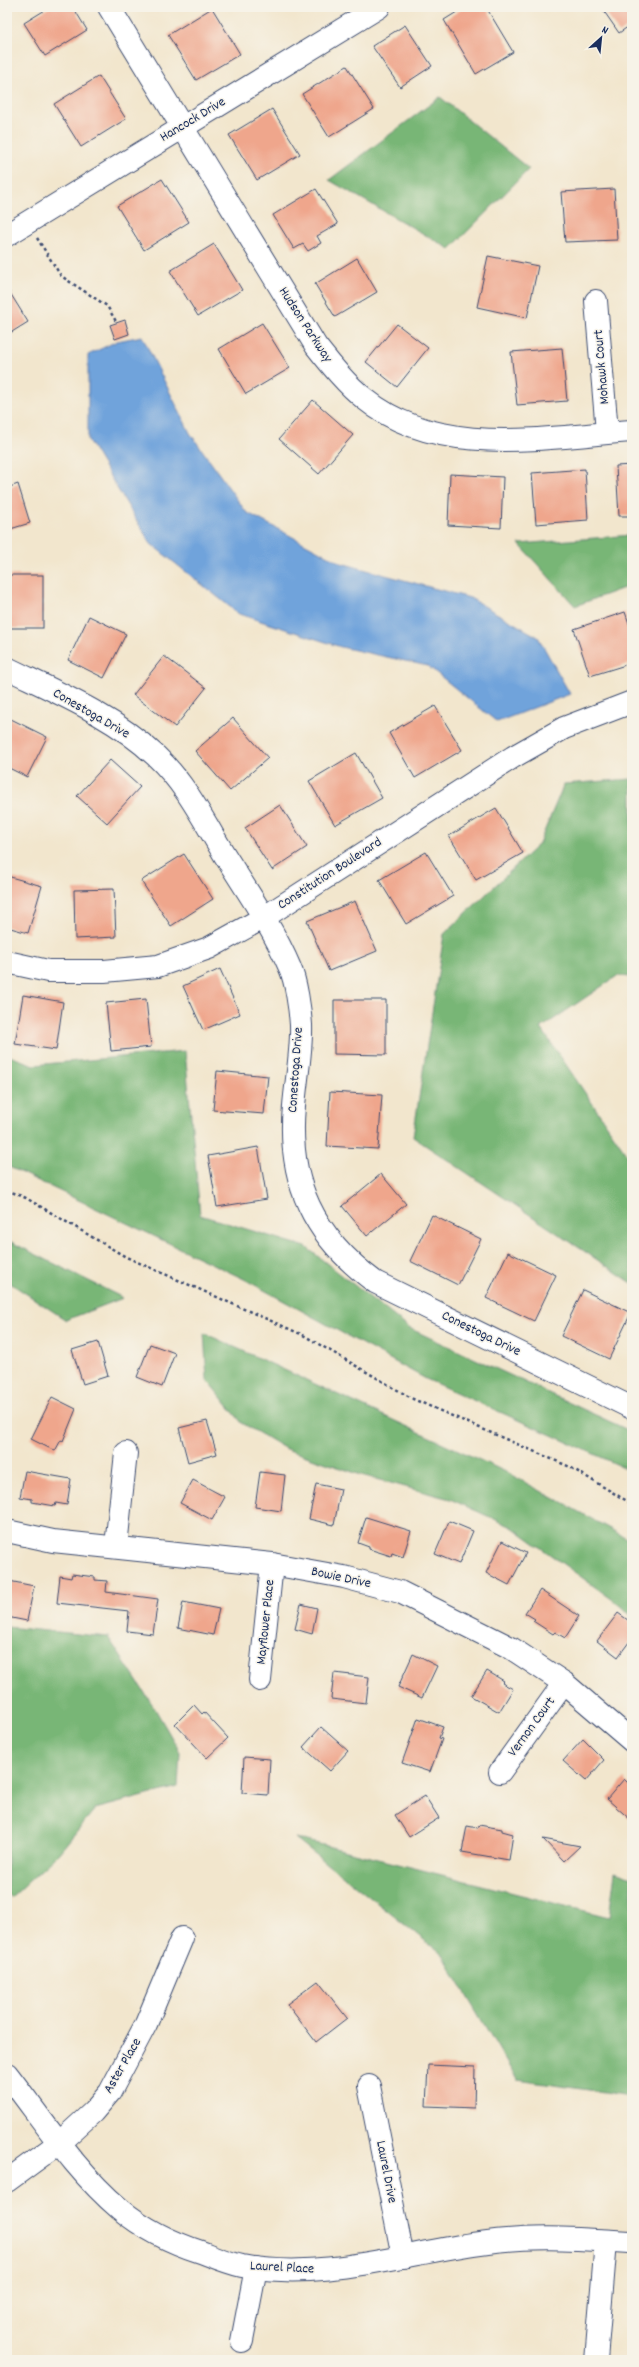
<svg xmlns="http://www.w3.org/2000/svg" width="639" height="2367" font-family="Dekko,sans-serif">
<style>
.forest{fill:#78b676;stroke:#4a726a}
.water{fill:#6fa3db;stroke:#45699c}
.building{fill:#efa68c}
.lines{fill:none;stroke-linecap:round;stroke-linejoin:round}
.minor-casing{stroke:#3b4a6f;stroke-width:24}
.path{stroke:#3b4a6f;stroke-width:2.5;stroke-dasharray:3 3;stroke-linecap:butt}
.minor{stroke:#fff;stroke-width:22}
.labels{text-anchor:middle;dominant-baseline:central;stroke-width:3;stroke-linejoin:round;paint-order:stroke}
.street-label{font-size:14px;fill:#1b2f5e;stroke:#f7f3e8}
</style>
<rect width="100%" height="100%" fill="#f7f3e8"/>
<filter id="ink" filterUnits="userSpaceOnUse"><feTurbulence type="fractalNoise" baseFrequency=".025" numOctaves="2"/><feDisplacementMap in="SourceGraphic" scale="8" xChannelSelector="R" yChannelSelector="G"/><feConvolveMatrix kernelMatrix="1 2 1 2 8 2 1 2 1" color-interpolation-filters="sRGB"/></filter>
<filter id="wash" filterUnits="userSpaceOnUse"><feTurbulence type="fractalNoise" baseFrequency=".012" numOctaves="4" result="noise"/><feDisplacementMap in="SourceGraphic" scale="16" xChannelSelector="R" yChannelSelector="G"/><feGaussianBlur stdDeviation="0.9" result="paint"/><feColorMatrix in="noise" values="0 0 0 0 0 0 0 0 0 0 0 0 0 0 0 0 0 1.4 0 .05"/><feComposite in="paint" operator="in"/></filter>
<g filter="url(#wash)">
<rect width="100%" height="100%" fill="#f2e6cd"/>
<g class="forest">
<polygon points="440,97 529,169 450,249 329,180"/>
<polygon points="632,535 632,585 575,606 519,544"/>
<polygon points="632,779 632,977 617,976 541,1028 632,1162 632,1283 413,1137 444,934 539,844 564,784"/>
<polygon points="185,1051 200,1215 306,1247 409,1328 632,1432 632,1471 426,1379 244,1279 7,1166 7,1055 34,1065"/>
<polygon points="7,1240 123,1298 66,1320 7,1281"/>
<polygon points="204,1333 506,1472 632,1541 632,1616 613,1600 512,1527 450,1499 361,1475 286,1449 242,1423 207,1380"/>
<polygon points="7,1627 108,1637 154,1707 180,1752 178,1787 95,1809 58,1854 11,1898 7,1894"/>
<polygon points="295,1838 609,1917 615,1872 632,1878 632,2096 517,2080 443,1955"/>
</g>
<polygon class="water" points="142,336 190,433 246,512 341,563 470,598 538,637 570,694 497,722 428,666 341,647 239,614 151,544 88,440 88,355 117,341"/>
<g id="blocks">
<g class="building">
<polygon points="50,7 73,7 87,30 45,56 24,23"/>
<polygon points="465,7 486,7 513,52 476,74 444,20"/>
<polygon points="601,7 632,7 632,24 619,33"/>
<polygon points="212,8 240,54 196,80 168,35"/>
<polygon points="405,25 432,66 400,87 372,46"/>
<polygon points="347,66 374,109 329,137 302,94"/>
<polygon points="99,76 126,119 81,147 54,104"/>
<polygon points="272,109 300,154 257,180 229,135"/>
<polygon points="162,179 189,222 144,250 117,206"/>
<polygon points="316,189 338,224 317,236 321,243 308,251 303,244 294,249 273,215"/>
<polygon points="614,189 617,240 565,242 561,192"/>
<polygon points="214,244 242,290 198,316 170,271"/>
<polygon points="488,256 538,266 527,318 477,307"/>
<polygon points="357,258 377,292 335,317 315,284"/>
<polygon points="7,288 28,322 7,335"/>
<polygon points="125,320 129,334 115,339 110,325"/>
<polygon points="262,323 290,368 246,394 219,349"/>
<polygon points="397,324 428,348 397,387 366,362"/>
<polygon points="562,348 567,401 517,405 511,352"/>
<polygon points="313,400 353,435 319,474 279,439"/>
<polygon points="632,465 632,516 619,516 616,466"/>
<polygon points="585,469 588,520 536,524 532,473"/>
<polygon points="450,474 503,477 501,528 448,525"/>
<polygon points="18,484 30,523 7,530 7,488"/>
<rect x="7" y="575" width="36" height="53"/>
<polygon points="625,612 632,632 632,663 590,676 574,629"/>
<polygon points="89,616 126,634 104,678 68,660"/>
<polygon points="164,656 206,688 175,727 133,695"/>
<polygon points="435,706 462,750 415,778 389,733"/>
<polygon points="7,717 47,737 27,777 7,767"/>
<polygon points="233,718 268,758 230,791 195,751"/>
<polygon points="356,753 382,798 335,825 309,781"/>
<polygon points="110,760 140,787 107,823 77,796"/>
<polygon points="280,805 307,847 272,870 245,828"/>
<polygon points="496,808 523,853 476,880 449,836"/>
<polygon points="426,852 453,896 406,924 379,880"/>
<polygon points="184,854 213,899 171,926 141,881"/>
<polygon points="7,876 42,886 28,933 7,927"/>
<polygon points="114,889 116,937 75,939 74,890"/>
<polygon points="355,901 377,951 329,971 307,921"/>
<polygon points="220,969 240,1014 203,1030 183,986"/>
<polygon points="23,995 63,1002 56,1050 15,1044"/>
<polygon points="146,999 151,1047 111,1051 106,1003"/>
<polygon points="334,1000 386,1000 386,1055 334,1054"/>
<polygon points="217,1071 268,1076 264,1114 213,1110"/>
<polygon points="330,1092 382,1095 378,1149 327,1146"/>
<polygon points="258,1147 267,1199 217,1207 208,1156"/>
<polygon points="381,1174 406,1204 367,1236 342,1206"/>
<polygon points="432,1215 481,1239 458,1285 410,1261"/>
<polygon points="508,1252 556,1275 534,1321 486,1298"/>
<polygon points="583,1290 631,1313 609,1359 561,1336"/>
<polygon points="98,1342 108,1376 83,1384 72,1350"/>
<polygon points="150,1344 175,1353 162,1387 137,1377"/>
<polygon points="52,1397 76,1409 63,1441 61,1440 55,1451 31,1439"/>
<polygon points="207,1421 217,1454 188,1462 179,1428"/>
<polygon points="25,1471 71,1479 67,1505 56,1503 55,1506 32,1502 32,1499 20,1497"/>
<polygon points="260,1472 285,1475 281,1511 255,1507"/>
<polygon points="193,1480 225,1497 212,1520 180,1503"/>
<polygon points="316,1484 341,1489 334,1525 309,1519"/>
<polygon points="366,1517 411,1531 403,1557 392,1553 391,1556 369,1549 369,1547 358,1543"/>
<polygon points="449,1521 473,1531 459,1564 435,1554"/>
<polygon points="502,1541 526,1553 509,1585 486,1573"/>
<polygon points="72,1574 95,1577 95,1580 107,1581 106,1592 158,1599 153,1634 127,1631 129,1611 57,1603 60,1576 71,1578"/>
<polygon points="9,1581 34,1586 27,1621 7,1617"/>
<polygon points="540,1590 579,1616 565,1638 555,1632 553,1634 533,1621 535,1619 525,1613"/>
<polygon points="183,1602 219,1609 213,1635 178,1628"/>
<polygon points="301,1604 317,1608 312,1634 295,1629"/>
<polygon points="618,1613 632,1623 632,1638 618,1657 597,1641"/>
<polygon points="413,1654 437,1666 422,1698 398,1687"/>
<polygon points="487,1671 504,1681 502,1683 513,1689 499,1712 471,1696"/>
<polygon points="334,1673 369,1677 366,1703 331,1699"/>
<polygon points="194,1705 202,1714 204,1712 228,1738 207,1758 175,1724"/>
<polygon points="418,1718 443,1727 439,1738 442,1739 430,1772 402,1763"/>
<polygon points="321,1727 348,1751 330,1771 303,1747"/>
<polygon points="583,1739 604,1760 586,1781 563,1761"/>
<polygon points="244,1757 270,1759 268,1795 242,1793"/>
<polygon points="624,1779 632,1787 632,1821 607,1799"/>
<polygon points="425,1796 439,1818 409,1837 395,1815"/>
<polygon points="479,1825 502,1829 502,1831 513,1834 509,1860 462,1852 467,1826 478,1828"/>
<polygon points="543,1839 580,1846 564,1861"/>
<polygon points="318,1981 347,2018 316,2042 287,2004"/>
<polygon points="428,2065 475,2067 474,2108 426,2106"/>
</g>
</g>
</g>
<g filter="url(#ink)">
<use href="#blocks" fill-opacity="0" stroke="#3b4a6f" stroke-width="1"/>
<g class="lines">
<g class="minor-casing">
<g id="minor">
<path d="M109,7L316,346C331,365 346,384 365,399C438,459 546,437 632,431"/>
<polyline points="7,235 379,7"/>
<polyline points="596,301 607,432"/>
<path d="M7,668C58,693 115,717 156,756C185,783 204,821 224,854C247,891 273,928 290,968C296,981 300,1010 301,1025C302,1050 296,1081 294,1106C287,1182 314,1237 375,1282L632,1408"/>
<polyline points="7,962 48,971 104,971 158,966 209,948 263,918 513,757 564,728 632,702"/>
<polyline points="7,1531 53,1541 272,1564 344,1577 400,1592 511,1648 564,1683 632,1741"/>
<polyline points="116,1546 126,1453"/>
<polyline points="260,1680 272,1564"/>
<polyline points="500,1772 564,1683"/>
<path d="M7,2074C43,2120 75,2171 120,2209C144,2229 173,2243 201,2252C214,2257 228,2263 242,2266C322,2281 401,2254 480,2243C532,2235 580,2239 632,2242"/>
<polyline points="369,2086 403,2257"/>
<polyline points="7,2181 59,2143 93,2112 110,2092 146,2024 182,1938"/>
<polyline points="242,2341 256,2268"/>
<polyline points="596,2360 606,2241"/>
</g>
</g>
<g class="path">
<polyline points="37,238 61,276 107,306 117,323"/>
<polyline points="7,1190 26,1198 126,1257 303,1335 413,1399 570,1467 632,1504"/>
</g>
<use href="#minor" class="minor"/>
</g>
</g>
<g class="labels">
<g class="street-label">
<text transform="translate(193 120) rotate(-31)">Hancock Drive</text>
<text transform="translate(305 325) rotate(57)">Hudson Parkway</text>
<text transform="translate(602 367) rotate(-95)">Mohawk Court</text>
<text transform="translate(91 714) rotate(30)">Conestoga Drive</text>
<text transform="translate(330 874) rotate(-33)">Constitution Boulevard</text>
<text transform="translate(296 1070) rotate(-86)">Conestoga Drive</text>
<text transform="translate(481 1334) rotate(26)">Conestoga Drive</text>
<text transform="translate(341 1578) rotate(12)">Bowie Drive</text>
<text transform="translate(266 1622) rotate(-84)">Mayflower Place</text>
<text transform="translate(532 1727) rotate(-54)">Vernon Court</text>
<text transform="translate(123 2066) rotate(-60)">Aster Place</text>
<text transform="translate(386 2172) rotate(79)">Laurel Drive</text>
<text transform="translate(282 2268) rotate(3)">Laurel Place</text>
</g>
</g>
<rect width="639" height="2367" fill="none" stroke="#f7f3e8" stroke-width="24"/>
<g transform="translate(601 38) rotate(27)" stroke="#f7f3e8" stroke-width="3" paint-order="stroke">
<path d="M0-3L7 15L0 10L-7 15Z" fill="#1b2f5e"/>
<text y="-6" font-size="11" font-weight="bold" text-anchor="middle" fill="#1b2f5e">N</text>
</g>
</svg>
